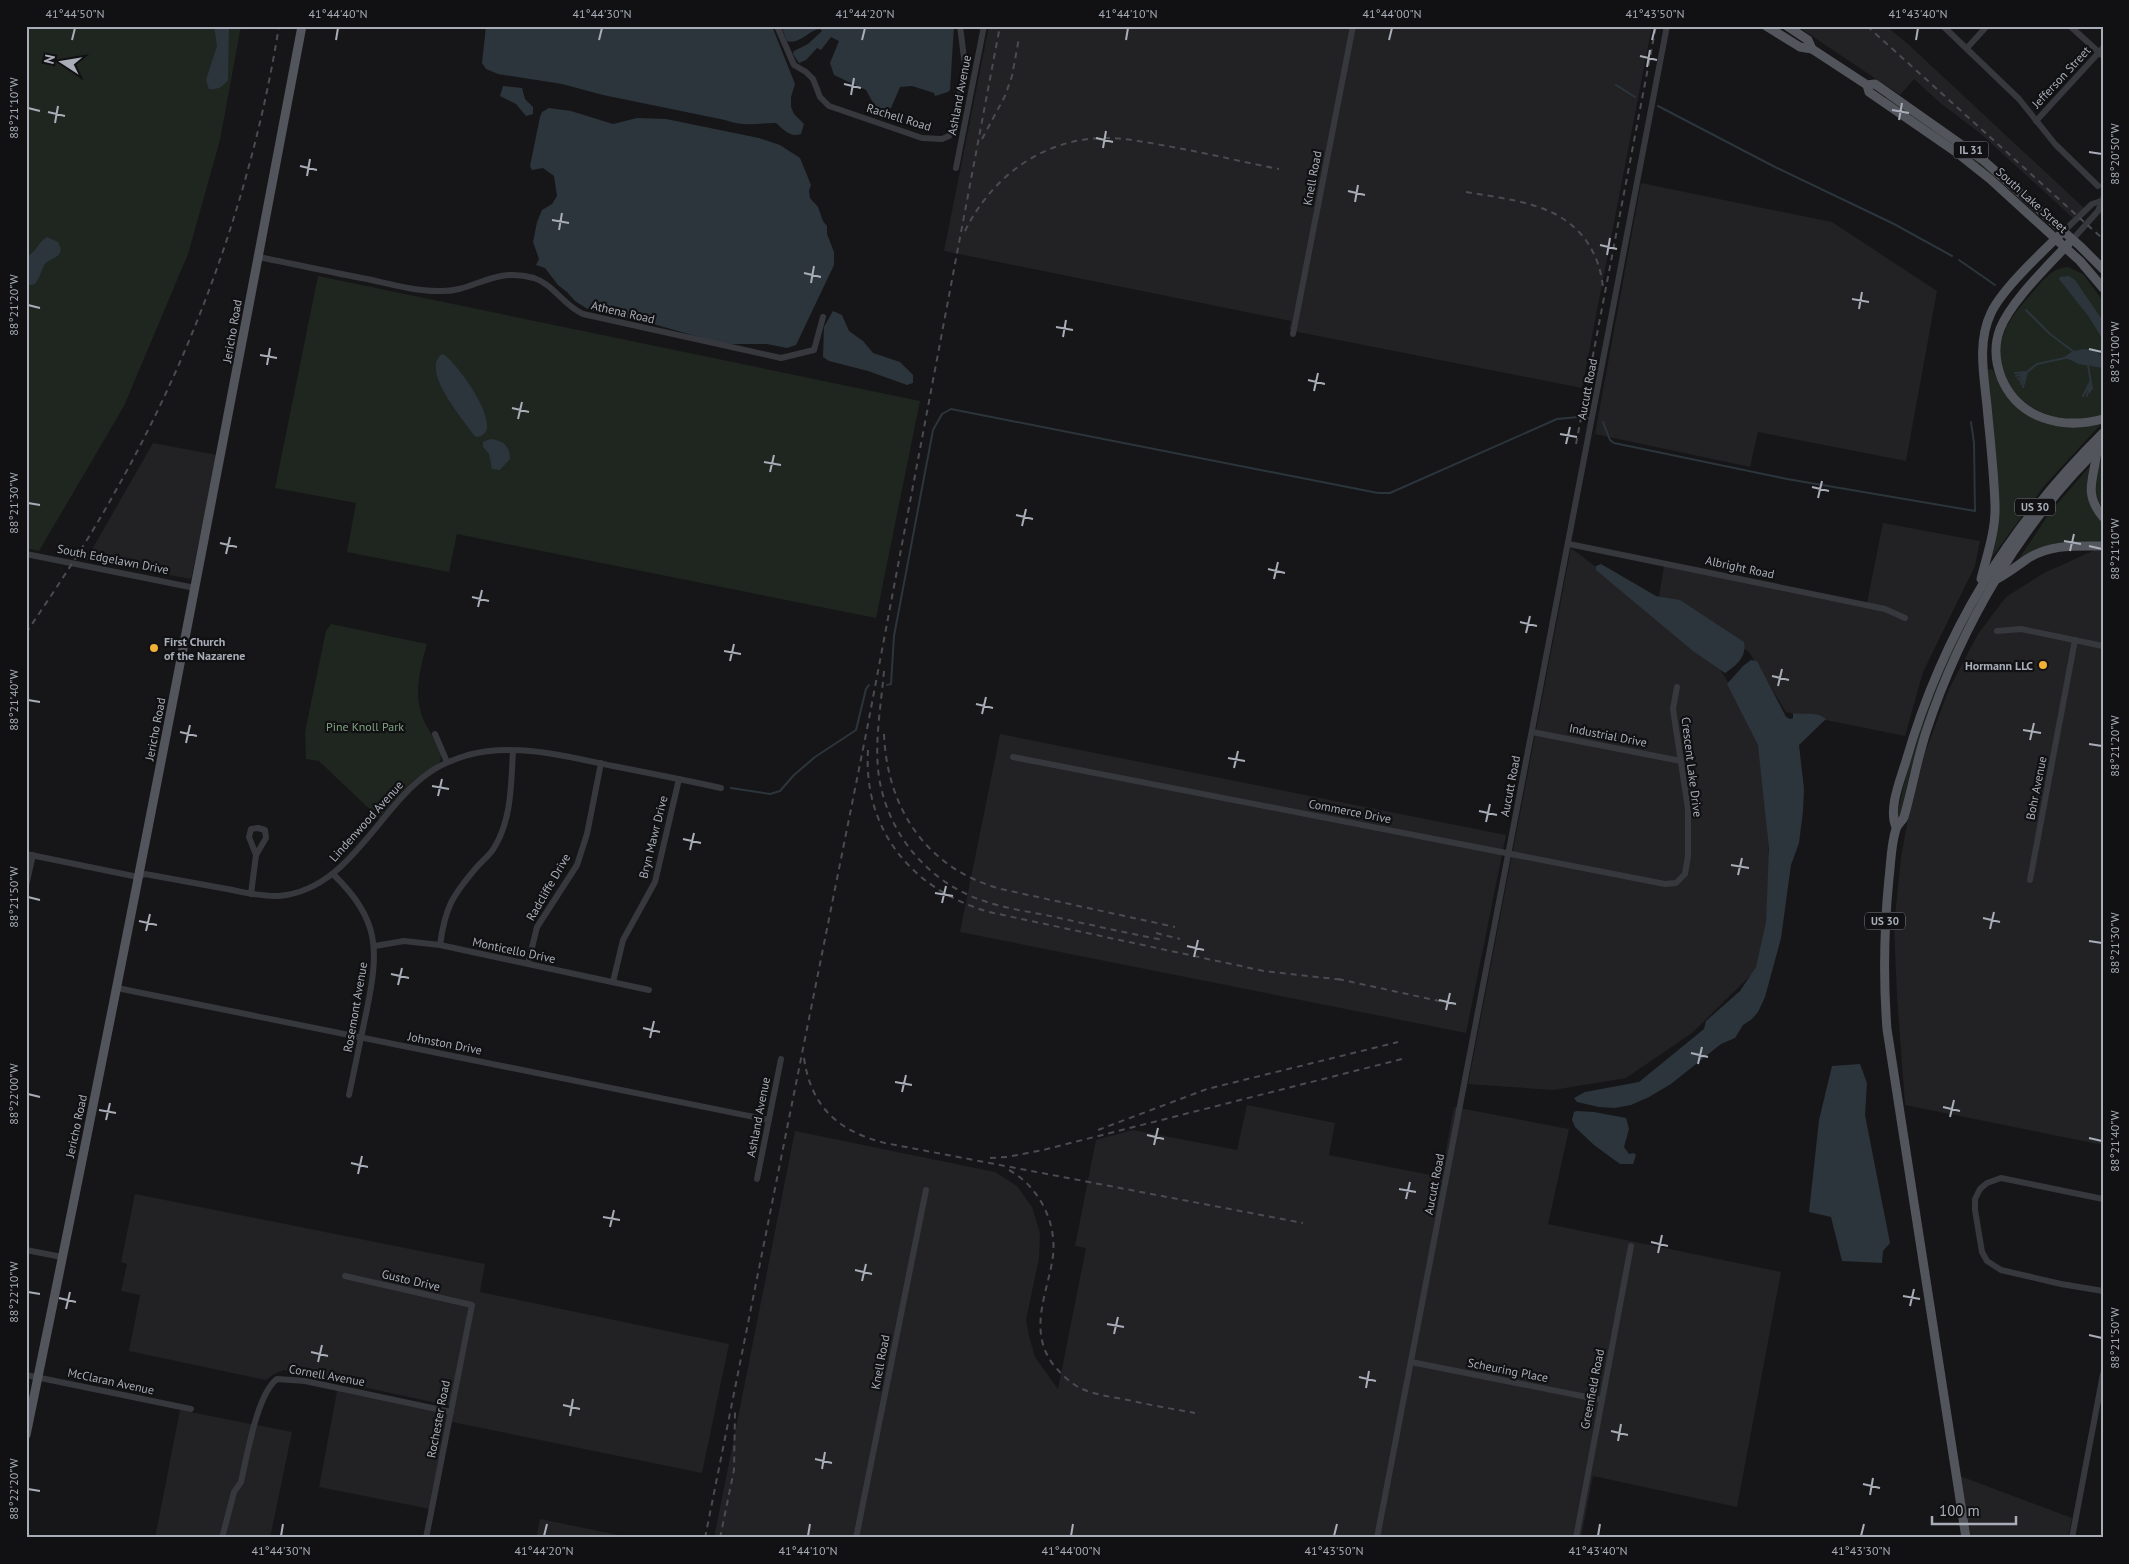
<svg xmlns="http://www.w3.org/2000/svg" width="2129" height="1564" font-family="'PT Sans',sans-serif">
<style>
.built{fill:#222225}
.green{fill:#1e261f}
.water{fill:#2c353c}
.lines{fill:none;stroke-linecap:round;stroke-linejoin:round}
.stream{stroke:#2c353c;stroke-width:2}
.minor{stroke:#37383d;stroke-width:6}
.major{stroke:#53555c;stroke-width:9}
.rail{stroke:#4a4c52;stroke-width:2;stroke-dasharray:6 5;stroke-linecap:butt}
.ticks{fill:none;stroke:#a8adb8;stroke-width:2}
.poi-dot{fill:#f2b134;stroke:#111113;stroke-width:2}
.labels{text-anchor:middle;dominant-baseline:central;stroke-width:4.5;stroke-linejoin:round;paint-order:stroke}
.shield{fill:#111113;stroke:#7b7e86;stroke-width:1}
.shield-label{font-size:11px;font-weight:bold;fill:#a8adb8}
.street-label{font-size:12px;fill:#a8adb8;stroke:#111113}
.poi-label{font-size:12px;font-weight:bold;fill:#a8adb8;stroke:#111113;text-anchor:start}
.park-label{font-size:12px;fill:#7fa381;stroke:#111113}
.neatline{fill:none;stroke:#a8adb8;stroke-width:2}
.ticks-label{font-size:12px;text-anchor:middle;fill:#a8adb8}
</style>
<rect width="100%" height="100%" fill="#161618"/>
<g class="built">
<polygon points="989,26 1652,26 1582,388 1298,332 1289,329 1291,321 944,251"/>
<polygon points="1797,26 1886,26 1908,44 2084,208 2073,218 1981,134 1939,102 1914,79 1900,95"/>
<polygon points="1641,183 1832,222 1937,291 1906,461 1758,432 1750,467 1595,434"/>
<polygon points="153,443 217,455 191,579 86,560"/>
<polygon points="1883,523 1980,541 1975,566 1923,672 1905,736 1786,712 1749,652 1686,606 1659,596 1664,566 1866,608"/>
<polygon points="1571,548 1649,607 1720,669 1762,738 1772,906 1755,971 1692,1033 1626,1078 1553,1090 1468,1084"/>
<polygon points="2095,550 2103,551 2103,1145 1905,1105 1897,996 1894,926 1901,857 1910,807 1926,750 1949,689 1978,634 2006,597 2044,573"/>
<polygon points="1000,734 1506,835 1466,1033 960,932"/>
<polygon points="1247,1105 1335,1123 1329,1155 1441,1177 1454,1107 1569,1129 1548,1224 1781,1272 1737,1507 1593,1476 1581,1538 714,1538 795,1131 995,1172 1017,1186 1032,1207 1040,1233 1039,1258 1026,1320 1030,1340 1035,1357 1058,1389 1086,1248 1075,1246 1096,1140 1133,1130 1237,1150"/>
<polygon points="135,1194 485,1264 480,1292 729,1344 702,1473 452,1422 455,1407 308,1375 284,1370 274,1374 266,1380 129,1351 140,1295 121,1291 127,1264 121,1262"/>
<polygon points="337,1391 449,1413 430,1509 319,1487"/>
<polygon points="180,1410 292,1432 270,1538 155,1538"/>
<polygon points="1960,1476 2072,1518 2068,1538 1969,1538"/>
<polygon points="540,1519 633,1538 536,1538"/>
</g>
<g class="green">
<polygon points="26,26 241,26 220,140 188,254 124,406 39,551 26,548"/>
<polygon points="1886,97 1922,120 1998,177 1997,179 1954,146 1885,99"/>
<path d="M2068,267L2083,274L2103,301V415C2053,432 1990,398 2002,340C2006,321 2020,307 2032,293C2042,281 2052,268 2068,267Z"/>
<polygon points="318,276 920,401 876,618 457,534 449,572 347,552 356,503 275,488"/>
<path d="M1992,369C2013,415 2053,436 2102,423L2044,486L1990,560L1992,548L1987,370Z"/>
<path d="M2103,458V510C2093,493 2092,475 2103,458Z"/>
<polygon points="2090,466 2087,480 2088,492 2103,521 2103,543 2074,543 2018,560 2051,511"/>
<polygon points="2004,561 1922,732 1909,776 1899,819 1896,819 1908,768 1936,683 1977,598"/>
<path d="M331,624L427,644C421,665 414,691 421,713C425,728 440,742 441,759L439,763L414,780L379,818L319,761L306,759L305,732L326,631Z"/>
</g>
<g class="water">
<path d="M214,26H229L228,80C222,87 218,90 209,89L206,80L217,46Z"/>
<path d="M486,26H772L795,84L791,97V107L794,114L804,124L801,134C790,138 783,129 776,123C757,123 743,127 725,120L603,95L562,84L498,74L486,69L482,63Z"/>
<path d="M781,26H954L950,90L948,92L935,96L934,93L912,86L900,87L891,108C876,114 872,100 866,90L834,75L830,63L839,41L831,37L821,50L817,48L806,60L799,63L793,54L794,51L808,44L822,31L820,29C808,30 800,45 787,41Z"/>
<polygon points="503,86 522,88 525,99 533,107 533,114 526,116 516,104 500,96"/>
<polygon points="549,108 571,111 613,124 637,118 666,119 759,138 780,145 800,158 811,185 809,191 810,198 818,207 823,221 827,226 827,234 834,252 834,265 796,345 787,348 767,344 723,344 636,319 599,313 586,308 575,301 567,292 558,285 545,268 536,265 539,259 533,242 537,222 542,210 552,204 557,196 554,176 543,168 532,170 530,166 540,117 542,112"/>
<path d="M47,237L58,242C67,259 50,256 44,265C41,271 40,278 35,284L26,286V257C36,253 38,242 47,237Z"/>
<polygon points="2069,276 2075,280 2103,321 2103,340 2089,317 2059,279 2060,277"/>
<polygon points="833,311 842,315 849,331 863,341 873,353 900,362 913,375 913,383 907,385 868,371 829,361 823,357 824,327"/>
<polygon points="2084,349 2095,350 2103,358 2103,368 2078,364 2071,360 2063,358 2073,351"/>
<path d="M442,354C453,356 511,435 476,437L473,434C462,418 420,370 442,354Z"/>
<path d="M490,439C503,440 510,446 510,459L500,470L492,469L489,454L483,447V442Z"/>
<path d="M1601,564L1656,596L1680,600L1744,642C1747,657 1736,666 1725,673L1693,651L1596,570V566Z"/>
<path d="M1751,660L1757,661L1786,717L1790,719L1793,718V713C1805,715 1817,711 1826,719L1799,745L1804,789L1803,811L1799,843L1791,865L1781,938L1765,997L1758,1012L1752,1019L1743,1025L1735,1038L1721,1044L1671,1084L1649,1097L1631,1105L1615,1108L1599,1107L1577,1102L1574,1098L1585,1092L1639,1082L1704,1029L1706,1021L1740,991L1756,967L1766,922L1769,849L1758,745L1727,684L1743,666Z"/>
<polygon points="1860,1064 1867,1083 1865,1115 1890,1243 1883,1251 1882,1263 1842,1261 1831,1217 1809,1212 1819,1120 1832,1066"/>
<polygon points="1577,1111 1594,1112 1626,1118 1629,1129 1624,1147 1629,1154 1634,1153 1636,1155 1633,1164 1620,1164 1594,1145 1575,1127 1572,1120 1574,1112"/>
</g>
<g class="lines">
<g class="stream">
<polyline points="1616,85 1635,97"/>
<polyline points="1658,106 1775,167 1894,224 1952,256"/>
<polyline points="1959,260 1995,285"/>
<polyline points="2026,310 2050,334 2074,352"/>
<polyline points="2088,365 2092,389"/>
<polyline points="2015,373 2025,372"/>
<polyline points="2016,376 2022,374"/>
<polyline points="2018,379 2037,364 2065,358"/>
<polyline points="2020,381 2024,376"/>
<polyline points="2021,384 2025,376"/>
<polyline points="2023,387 2027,372"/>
<polyline points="2090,392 2090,387"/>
<polyline points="2083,396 2090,382"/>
<polyline points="2087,396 2090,384"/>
<polyline points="1585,418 1588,418"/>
<polyline points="1603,422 1610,440 1614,443 1787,479 1975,511 1974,443 1971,422"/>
<polyline points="891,684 894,636 933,430 942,414 951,409 1378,493 1390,493 1557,419 1578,417"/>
<polyline points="887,685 891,684"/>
<polyline points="731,788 770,794 780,791 794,775 815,757 856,730 866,689 869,685"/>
</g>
<g class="minor">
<polyline points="777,26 794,65 806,72 813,79 820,97 829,106 922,138 942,139 949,136 954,129 965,66 960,26"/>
<polyline points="1943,26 2019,99 2055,144 2098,186"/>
<polyline points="2070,26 2103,56"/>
<polyline points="1967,48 1987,26"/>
<polyline points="2036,121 2103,48"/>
<polyline points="956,168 984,26"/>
<polyline points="2064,231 2092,204 2101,201"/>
<polyline points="2073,239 2098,211 2103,199"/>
<path d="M258,257C294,264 330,272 367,279C390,284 414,291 438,291C474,293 492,266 534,278C553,284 564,306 583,314L781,358L814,350L823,317"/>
<polyline points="1293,334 1353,26"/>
<polyline points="1569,544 1885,609 1905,618"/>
<polyline points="26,554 195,588"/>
<polyline points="1997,631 2021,629 2103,646"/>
<polyline points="1532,732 1681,761"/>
<polyline points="435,734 447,762"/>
<polyline points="1013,757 1665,884 1676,883 1685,874 1688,856 1688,809 1673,709 1677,687"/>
<path d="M26,854L138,877L145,874C172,879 199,884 227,889C243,892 262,897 279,896C350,890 378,807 430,772C441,764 455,759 468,755C514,742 568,757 613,766C649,773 685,780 721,788"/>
<path d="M333,874C380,920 379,949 367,1009C361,1038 355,1067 349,1095"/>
<polyline points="2030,880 2075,640"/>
<polyline points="26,885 33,855"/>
<polyline points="251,894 256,855 266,838 265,830 258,828 251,829 249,837 256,855"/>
<path d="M440,945C445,908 452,896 476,868C482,861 490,855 494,848C512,819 511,783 513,751"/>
<polyline points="375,946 404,941 440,945 649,990"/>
<polyline points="528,964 537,927 577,865 587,834 601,763"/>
<polyline points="613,982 623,940 655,882 679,779"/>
<polyline points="117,988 769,1120"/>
<polyline points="757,1179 781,1059"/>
<polyline points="2103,1199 2001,1178 1987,1183 1980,1189 1975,1199 1975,1210 1982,1252 1987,1261 2001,1270 2061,1284 2103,1291"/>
<polyline points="26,1250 62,1257"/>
<polyline points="345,1276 472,1305 426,1538"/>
<polyline points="1411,1362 1602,1400"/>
<polyline points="26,1375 191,1409"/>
<path d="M222,1538L234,1492L241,1482C247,1456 257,1394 277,1379L305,1381L451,1412"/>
<polyline points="856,1538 926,1190"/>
<polyline points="1377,1538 1667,26"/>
<polyline points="1576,1538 1631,1246"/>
<polyline points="2072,1538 2103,1374"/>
</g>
<g class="major">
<polyline points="1766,26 1800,47 1812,49 1867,85 1869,92 1956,152 1990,179 2080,261 2103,288"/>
<polyline points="1787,26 1808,40 1812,49"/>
<polyline points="1867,85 1875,84 1983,160 2080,246 2103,269"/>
<path d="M2069,243C2048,266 2011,301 2000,329C1994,345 1995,361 2001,377C2018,419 2062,430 2103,419"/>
<path d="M2097,450C2095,477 2082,492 2103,517"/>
<path d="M1981,579C1987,555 1996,530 1995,505C1994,472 1990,439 1987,406C1984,376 1977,342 1991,313C2002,289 2044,250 2064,231"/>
<path d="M1997,579C2008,573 2017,566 2027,559C2050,544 2076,546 2103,546"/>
<path d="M1896,827C1888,809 1900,781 1906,761C1943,633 2008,527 2103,433"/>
<path d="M26,1435C123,966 213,496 302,26"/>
<path d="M1966,1538L1887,1029C1883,978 1884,929 1889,878C1891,862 1891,844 1896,829C1897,824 1902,822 1904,817C1912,789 1917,760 1926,732C1961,626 2021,522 2103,444"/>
</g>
<g class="rail">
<polyline points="1867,26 2103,239"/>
<polyline points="982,139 1005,96 1012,76 1019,38"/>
<path d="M1466,192C1511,200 1563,203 1589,245C1597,258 1602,273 1603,289"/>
<path d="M965,231C992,176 1044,138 1106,138C1123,138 1139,141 1156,144C1197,151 1238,161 1279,169"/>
<polyline points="1576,444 1656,26"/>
<path d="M26,633C57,587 88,541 115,492C196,349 253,189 279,26"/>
<path d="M884,671C881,706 874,743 879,777C888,835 929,883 984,901C1007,909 1032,912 1055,917C1091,925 1127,933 1163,940"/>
<path d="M884,734C887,809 927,869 1001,889L1175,927"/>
<path d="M868,750C863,831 913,890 989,912L1264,971L1344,980"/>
<polyline points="1156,933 1180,939"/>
<polyline points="1338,979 1453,1004"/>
<path d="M804,1058C811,1107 838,1131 885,1143L1303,1223"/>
<polyline points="1098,1130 1207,1089 1398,1042"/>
<polyline points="990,1158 1007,1157 1043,1150 1402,1059"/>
<path d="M1009,1170C1038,1186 1057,1221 1053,1256C1048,1292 1028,1329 1052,1363C1060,1373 1069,1382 1080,1388C1095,1395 1112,1397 1128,1400C1150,1405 1173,1409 1195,1413"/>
<polyline points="705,1538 868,724 1000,26"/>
<polyline points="720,1538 734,1470 735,1412"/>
</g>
</g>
<path class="ticks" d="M72,40L75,28M336,40L338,28M599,40L602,28M862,40L865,28M1126,40L1128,28M1389,40L1392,28M1652,40L1655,28M1916,40L1918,28M1640,56L1657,60M1647,67L1650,50M844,84L861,88M851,95L854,78M28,108L40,111M1892,110L1909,113M48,112L65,116M1899,120L1902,103M55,123L58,106M1096,138L1113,142M1103,148L1106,131M2089,152L2102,154M300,166L317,170M307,176L310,159M1348,191L1365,195M1355,202L1358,185M552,220L569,223M559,230L562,213M1600,245L1617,249M1607,255L1610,238M804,273L821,277M811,283L814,266M1852,299L1869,302M28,305L40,308M1859,309L1862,292M1056,327L1073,330M1063,337L1066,320M2089,349L2102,352M260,355L277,358M267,365L270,348M1308,380L1325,384M1314,391L1318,373M512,408L529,412M518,419L522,402M1560,434L1577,437M1566,444L1570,427M764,462L781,465M770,472L774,455M1812,487L1829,491M1818,498L1822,481M28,503L40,505M1016,515L1033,519M1022,526L1026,509M2064,541L2081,544M220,543L237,547M2089,546L2102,549M2070,551L2074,534M226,554L230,537M1268,569L1285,573M1274,579L1278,562M472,597L489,601M478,607L482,590M1520,622L1537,626M1526,633L1530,616M724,651L741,654M730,661L734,644M1772,676L1789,680M1778,686L1782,669M28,700L40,702M976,704L993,708M982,714L986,697M2023,730L2041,733M180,732L197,736M2030,740L2034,723M186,743L190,725M2089,744L2102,746M1228,758L1245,761M1234,768L1238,751M432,786L449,789M438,796L442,779M1479,811L1497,815M1486,822L1490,804M683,839L701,843M690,850L694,833M1731,865L1749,868M1738,875L1742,858M935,893L953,896M28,897L40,900M942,903L946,886M1983,918L2000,922M139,921L157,925M1990,929L1994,912M146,931L150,914M2089,941L2102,943M1187,946L1204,950M1194,957L1198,940M391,974L409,978M398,985L402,968M1439,1000L1456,1004M1446,1010L1450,993M643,1028L660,1032M650,1038L654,1021M1691,1053L1708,1057M1698,1064L1702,1047M895,1082L912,1085M902,1092L906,1075M28,1094L40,1097M1943,1107L1960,1111M99,1110L116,1113M1950,1117L1954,1100M106,1120L110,1103M1147,1135L1164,1139M2089,1138L2102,1141M1154,1145L1158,1128M351,1163L368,1167M358,1174L362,1156M1399,1189L1416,1192M1406,1199L1410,1182M603,1217L620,1220M610,1227L614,1210M1651,1242L1668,1246M1658,1253L1662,1235M855,1270L872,1274M862,1281L866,1264M28,1292L40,1294M1903,1296L1920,1299M59,1298L76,1302M1910,1306L1914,1289M66,1309L70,1292M1107,1324L1124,1327M1114,1334L1118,1317M2089,1335L2102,1338M311,1352L328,1356M318,1362L322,1345M1359,1377L1376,1381M1366,1388L1369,1371M563,1405L580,1409M570,1416L573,1399M1611,1431L1628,1435M1618,1441L1621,1424M815,1459L832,1463M822,1469L825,1452M1863,1484L1880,1488M28,1489L40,1491M1870,1495L1873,1478M281,1536L283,1524M544,1536L547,1524M808,1536L810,1524M1071,1536L1073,1524M1334,1536L1337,1524M1598,1536L1600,1524M1861,1536L1864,1524"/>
<g class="poi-dot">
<circle cx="154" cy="648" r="5"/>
<circle cx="2043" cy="665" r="5"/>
</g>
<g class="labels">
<g class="shield">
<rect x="1953.5" y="141.5" width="35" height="17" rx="4"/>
<rect x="2015" y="498.5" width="40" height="17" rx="4"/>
<rect x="1865" y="912.5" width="40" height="17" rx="4"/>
</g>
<g class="shield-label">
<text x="1971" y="150">IL 31</text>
<text x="2035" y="507">US 30</text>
<text x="1885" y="921">US 30</text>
</g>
<g class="street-label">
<text transform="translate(2061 77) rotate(-47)">Jefferson Street</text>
<text transform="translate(959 95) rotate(-79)">Ashland Avenue</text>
<text transform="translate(899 117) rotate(17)">Rachell Road</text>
<text transform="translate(1312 178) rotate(-79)">Knell Road</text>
<text transform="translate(2032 200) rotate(42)">South Lake Street</text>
<text transform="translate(623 312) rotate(13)">Athena Road</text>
<text transform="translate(232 331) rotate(-80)">Jericho Road</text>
<text transform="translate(1587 389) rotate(-79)">Aucutt Road</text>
<text transform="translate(113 559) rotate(11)">South Edgelawn Drive</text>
<text transform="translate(1740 567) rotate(12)">Albright Road</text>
<text transform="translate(155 729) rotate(-79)">Jericho Road</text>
<text transform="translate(1608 735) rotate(11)">Industrial Drive</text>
<text transform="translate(1692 767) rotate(83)">Crescent Lake Drive</text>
<text transform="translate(1510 786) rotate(-79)">Aucutt Road</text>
<text transform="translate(2036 788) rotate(-79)">Bohr Avenue</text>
<text transform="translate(1350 811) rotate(11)">Commerce Drive</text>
<text transform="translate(366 821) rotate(-48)">Lindenwood Avenue</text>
<text transform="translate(653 837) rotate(-76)">Bryn Mawr Drive</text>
<text transform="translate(548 887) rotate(-60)">Radcliffe Drive</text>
<text transform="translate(514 950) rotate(12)">Monticello Drive</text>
<text transform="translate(355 1007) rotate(-80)">Rosemont Avenue</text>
<text transform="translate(445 1043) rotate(11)">Johnston Drive</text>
<text transform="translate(758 1117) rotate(-79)">Ashland Avenue</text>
<text transform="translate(76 1126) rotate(-78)">Jericho Road</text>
<text transform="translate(1434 1184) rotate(-79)">Aucutt Road</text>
<text transform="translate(411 1280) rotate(13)">Gusto Drive</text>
<text transform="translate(880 1362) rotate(-79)">Knell Road</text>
<text transform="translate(1508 1370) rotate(11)">Scheuring Place</text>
<text transform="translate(327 1375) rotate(10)">Cornell Avenue</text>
<text transform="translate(111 1381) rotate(12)">McClaran Avenue</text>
<text transform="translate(1592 1389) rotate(-79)">Greenfield Road</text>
<text transform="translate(438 1419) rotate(-79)">Rochester Road</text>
</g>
<g class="poi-label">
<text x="164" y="641">First Church<tspan x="164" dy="14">of the Nazarene</tspan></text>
<text x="2033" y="665" text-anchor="end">Hormann LLC</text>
</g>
<g class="park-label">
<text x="365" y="726">Pine Knoll Park</text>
</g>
</g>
<rect width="2129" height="1564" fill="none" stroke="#111113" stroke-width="55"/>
<g transform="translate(62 62) rotate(282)" stroke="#111113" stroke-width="4" paint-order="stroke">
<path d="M0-4L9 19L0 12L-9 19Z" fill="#a8adb8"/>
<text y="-8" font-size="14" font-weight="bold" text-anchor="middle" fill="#a8adb8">N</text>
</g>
<path d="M1932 1516v8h84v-8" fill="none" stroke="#a8adb8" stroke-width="2.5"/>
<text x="1939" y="1516" font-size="15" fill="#a8adb8" stroke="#111113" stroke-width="4" paint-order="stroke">100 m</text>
<rect x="28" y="28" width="2074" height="1508" class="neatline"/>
<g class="ticks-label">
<text x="75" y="18">41°44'50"N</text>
<text x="338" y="18">41°44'40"N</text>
<text x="602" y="18">41°44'30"N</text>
<text x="865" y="18">41°44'20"N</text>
<text x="1128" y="18">41°44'10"N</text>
<text x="1392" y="18">41°44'00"N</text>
<text x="1655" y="18">41°43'50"N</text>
<text x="1918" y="18">41°43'40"N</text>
<text transform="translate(14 108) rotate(-90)" y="4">88°21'10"W</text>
<text transform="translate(2115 154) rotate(-90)" y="4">88°20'50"W</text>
<text transform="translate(14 305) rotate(-90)" y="4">88°21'20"W</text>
<text transform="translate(2115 352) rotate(-90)" y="4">88°21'00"W</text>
<text transform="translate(14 503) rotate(-90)" y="4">88°21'30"W</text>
<text transform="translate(2115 549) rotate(-90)" y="4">88°21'10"W</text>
<text transform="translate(14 700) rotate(-90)" y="4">88°21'40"W</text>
<text transform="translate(2115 746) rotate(-90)" y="4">88°21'20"W</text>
<text transform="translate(14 897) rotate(-90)" y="4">88°21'50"W</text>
<text transform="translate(2115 943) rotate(-90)" y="4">88°21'30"W</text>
<text transform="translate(14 1094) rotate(-90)" y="4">88°22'00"W</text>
<text transform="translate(2115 1141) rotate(-90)" y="4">88°21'40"W</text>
<text transform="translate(14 1292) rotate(-90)" y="4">88°22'10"W</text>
<text transform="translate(2115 1338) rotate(-90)" y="4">88°21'50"W</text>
<text transform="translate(14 1489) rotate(-90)" y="4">88°22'20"W</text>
<text x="281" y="1555">41°44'30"N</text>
<text x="544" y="1555">41°44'20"N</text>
<text x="808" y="1555">41°44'10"N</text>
<text x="1071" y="1555">41°44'00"N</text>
<text x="1334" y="1555">41°43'50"N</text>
<text x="1598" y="1555">41°43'40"N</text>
<text x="1861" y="1555">41°43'30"N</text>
</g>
</svg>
